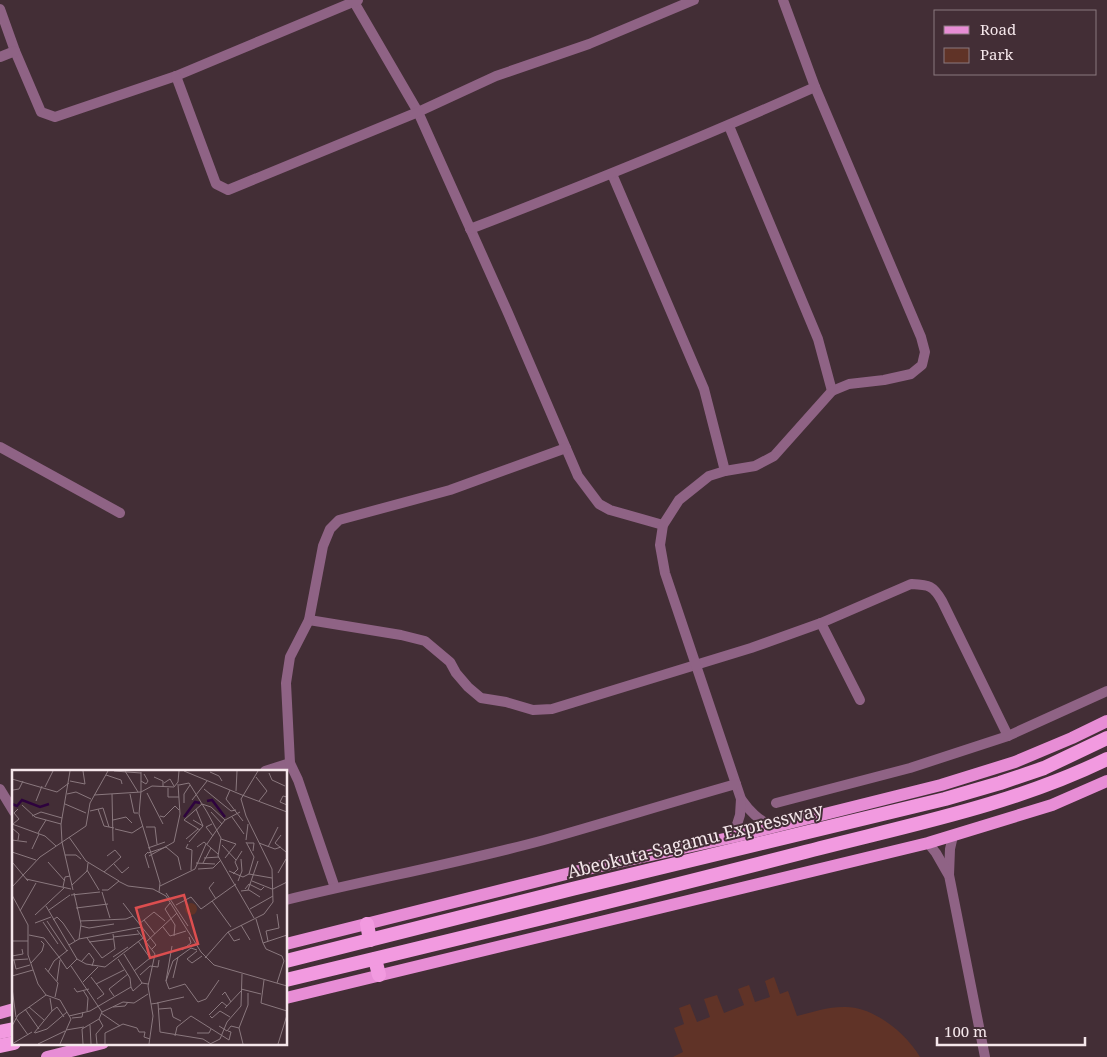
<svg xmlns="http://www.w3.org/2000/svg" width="1107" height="1057" font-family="'Noto Serif',serif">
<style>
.green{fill:#603327}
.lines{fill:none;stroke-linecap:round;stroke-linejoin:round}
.minor{stroke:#8f6385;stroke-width:10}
.primary{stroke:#e78dd5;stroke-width:12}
.trunk{stroke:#f29ae0;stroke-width:14}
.labels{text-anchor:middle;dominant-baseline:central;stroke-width:4;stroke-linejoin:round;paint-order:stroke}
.street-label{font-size:18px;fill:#f5e7eb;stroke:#432e36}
.inset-river{fill:none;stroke:#2e033e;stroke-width:2.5}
.inset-road{fill:none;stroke:#8a787e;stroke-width:1}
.view{fill:#dc4e4f;fill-opacity:0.15;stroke:#dc4e4f;stroke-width:2.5}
.inset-edge{fill:none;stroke:#f5e7eb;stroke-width:2.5}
</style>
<rect width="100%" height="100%" fill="#432e36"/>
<path class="green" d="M774,977L780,994L788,991L797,1016C813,1012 827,1007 844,1007C873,1006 906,1033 920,1057H673L683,1052L674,1028L684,1024L679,1008L690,1004L697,1022L710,1017L704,999L717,995L724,1013L744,1005L738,989L749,985L755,1002L770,997L765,981Z"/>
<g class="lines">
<g class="minor">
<polyline points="354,2 418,112 508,313 578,476 599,504 610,510 663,525"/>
<polyline points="0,9 15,51 41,112 55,117 176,76 358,0"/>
<polyline points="0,57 15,51"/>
<polyline points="176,76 216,184 228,190 418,112 496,76 589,44 694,0"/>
<polyline points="729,126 818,339 832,391"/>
<polyline points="612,174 704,389 725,471"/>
<path d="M470,229C587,184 701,138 815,87"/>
<polyline points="0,447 120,513"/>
<path d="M309,620L401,635L425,641L450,662L456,673L468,687L481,698L506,702L533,710L552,709L751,648L821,623L911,584C929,585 933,585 942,601L1008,736"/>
<polyline points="821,623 860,700"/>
<polyline points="265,771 290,763"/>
<polyline points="0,789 14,812"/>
<polyline points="776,803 910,768 1008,736 1107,691"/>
<path d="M772,827C758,819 750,812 741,799L665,573L660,545L663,525L679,500L709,476L725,471L755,466L774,456L832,391L849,384L884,380L911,374L922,365L925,352L921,337L815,87L783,0"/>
<polyline points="953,836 950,849 949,875 985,1057"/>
<polyline points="733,837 740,815 741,799"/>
<polyline points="928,843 936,853 948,874"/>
<polyline points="335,888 298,780 290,763 286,683 290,657 309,620 323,546 330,529 339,520 450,490 566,448"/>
<path d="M286,900C372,879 459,863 544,840C608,822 672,802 736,784"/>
</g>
<g class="primary">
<polyline points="286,944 574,872 733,837 941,785 1015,762 1072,738 1107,721"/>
<polyline points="286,998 928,843 1052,805 1107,781"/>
<polyline points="0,1013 14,1009"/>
<polyline points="47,1057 103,1043"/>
</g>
<g class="trunk">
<polyline points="367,924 370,940"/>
<polyline points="375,959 379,975"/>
<polyline points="286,961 572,889 945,799 1000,783 1044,768 1107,738"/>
<path d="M286,980C458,939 630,897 801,853C904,826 1011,806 1107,759"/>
<polyline points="0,1032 14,1029"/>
<polyline points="0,1046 14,1043"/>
</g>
</g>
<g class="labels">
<g class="street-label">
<text transform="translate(695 840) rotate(-14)">Abeokuta-Sagamu Expressway</text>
</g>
</g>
<g transform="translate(12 770)">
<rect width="275" height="275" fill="#432e36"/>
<path d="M173 139a6 6 0 1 1 12 0a6 6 0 1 1-12 0Z" fill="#603327"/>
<path class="inset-river" d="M195,31L200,30L213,47M0,34L5,36L10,30L28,37L37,34M172,47L183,32L188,33"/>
<path class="inset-road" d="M102,1L129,3M113,1L126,22M172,1L230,25M129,2V21M198,2L207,6L210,11M257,3L260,10L273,16M94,5L109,10L110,14M142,7L151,11V17M244,7L255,21L247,31M0,9L45,22L57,13M58,11L73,14L71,1M129,11L134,14L136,11L132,4M152,13L158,9L162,16M167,15L177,13L195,42L209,68L206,86L242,148M33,17L41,1M156,18V27H167M192,19L219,41L224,40M1,20L7,19L11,11M218,20L214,29L231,51M129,21L127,44L148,113L147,122M224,21L225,1M135,23L151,54M55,24L64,22L79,29M100,24L101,71M118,24L122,43H126M82,25L129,22L140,16L162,17L166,12L167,1M230,25L275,42M275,27L271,26L268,32L275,35M180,30L195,11M24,31L30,16M172,33V24L178,15M53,34L74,43M10,35L23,47L49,54M86,39L92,56L102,58M184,39L191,56M78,41L91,38L97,57M199,42L210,54M20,46L29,42L50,48M148,46L152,47L163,36L167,40M220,47L232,64M101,50L114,47L120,53M0,54L33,66L44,76M1,54L7,49L2,43L6,39M200,54L194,57L201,66M134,57H143L145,74M0,58L7,64L6,70M103,59L120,63L131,56M188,60L172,50L190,34L199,37L213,50M204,61L213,50L228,42M26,63L34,50M269,65L263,73L274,82M57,67L74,91L107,111L96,120H90M174,69L186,59M209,69L224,74L213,88M0,70L15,72M234,70L236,54M50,72L49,54L58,1M50,72L61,120M177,72L191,56L181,50M235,73H242L241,81M247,73L263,79L269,77M176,74L174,78L180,80L179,100M195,74L204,61M210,75L224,90M154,77L166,87L169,100M185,77L192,72L206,84M256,77L266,57M136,78L153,72M20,79L27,64M0,82L24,90M136,82L133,85L137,98M136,83L154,77M53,85H64L69,89M137,86L162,72L168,44L166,14M192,88L207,87M36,92L53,111M1,93L16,111M184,93L203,94M191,93L199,78M102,94L110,103L117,97M186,99L201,98L209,90M75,100L87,120M217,101L231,107L237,104L242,87L234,72M92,102L109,87L103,80L95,86M266,103L274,89M221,104L226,99L223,92L230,81M237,104L260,108M14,109L59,119M106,111L116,116L141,119L154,126L189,182L202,195L275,216M226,111L230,101L229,89M240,111L260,119M202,112L197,118L204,129M60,115L75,101L76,93M148,116L183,99L194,74M0,117L28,87L74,56L78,33L96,1M51,117L53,107L58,106M233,119L237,114L249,120L252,117M261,119L275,112M236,120L246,91M229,121L237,120L248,127M90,122L98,148M62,123L69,154L67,169M154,123L176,156M0,125L16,155V185L26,214L34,225L48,230L59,249L48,274M59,125L88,122M200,131L219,157M111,133L121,146M158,133L153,139L163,155L162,166M164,135L179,127L189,139L224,114M34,136L65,189L74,194L93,197L131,168M64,138L96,134M238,139L261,126M37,140L58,125M8,141L24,113M23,145L52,118M244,149L251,173L275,165M41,150L45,147L51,153L63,171M132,150L143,164M35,151L55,181M68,151L114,149L121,146L144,175L140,179M31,152L46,174M23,153L39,147M127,154L142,142L153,151M229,155L238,170M69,156L77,158L102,154M151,157L158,166L174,161M125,160L143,184L136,216L141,246L137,274M216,162L222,171L228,169M17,165L32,168L47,187M101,167L127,164M75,168L90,188L103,179L101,164M0,171H16M126,171L138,188L141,186M256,171L254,161L267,158L265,144M77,172L101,169M134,172L165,143M251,173L254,179L270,186L272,191L265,213M57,175L67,169L130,157M170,180L179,173L177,167M185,180L179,178L161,191L154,211L157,219L173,214L186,232L194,229L207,210M185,181L175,189L180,193L190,186M112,184L130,213M0,186L11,184L10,179M47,187L55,199L65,189M101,187L116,177M193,188L216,162L252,144L261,132L260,99L234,46L229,29L246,1M106,189L118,208L119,217M0,190L16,189M2,190L4,199L18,195M69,192L77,183L82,190L80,196M19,193L30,181L32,174L29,171M59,196L90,242L87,249L70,259L71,274M33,198L46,213L43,227M122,201L138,188M36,202L42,191L56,180M128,205L138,196L146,197L147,190M0,206L21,200M79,207L92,224L85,229M161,208L166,187M252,210L249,233L275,241M45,211L48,190M154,211L160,176M71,212L86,197M84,214L112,200M119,217L121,221L130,213L136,214M0,218L4,247M62,218L65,222L77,219M229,219L249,224M71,220L76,228L75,241M210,225L213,222L219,232M102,226L97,219L116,204M145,233L172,227M139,234L146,233L148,262L191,269L199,274M17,237L32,250M101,237L113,236L116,232M213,238L229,221M13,239L27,259M147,239L159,238L161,247L169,251M40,241L45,237L52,247M90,242L111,232L122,233L136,224M89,243L108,256M197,245L210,232L215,236M57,246L78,241L119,217M198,246L200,248L208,241L218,247M4,248L16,265M60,248L70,247L71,242M78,255L79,274M0,256L6,245L34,225M207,256L215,261L219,256L227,258L236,235V223M227,258L231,274M54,260L72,257M22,263L40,241L38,228M23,263L35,259L55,242M185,263H197L199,259M163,266L165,257L179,246L217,270L219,262L216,261M0,274L20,262M26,274L53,261M85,274L84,264L91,256L87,249M93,274V263L111,254L125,258L127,262H133L132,267L138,269M198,274L208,269L215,252L229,236L230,204M266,274L275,245"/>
<path class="view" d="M172,125L186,174L138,188L124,138Z"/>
<rect width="275" height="275" class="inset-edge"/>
</g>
<rect x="934" y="10" width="162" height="65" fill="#432e36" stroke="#8a787e"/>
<rect x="944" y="26" width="25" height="8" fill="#e78dd5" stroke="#8a787e"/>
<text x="980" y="35" font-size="15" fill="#f5e7eb">Road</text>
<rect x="944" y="48" width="25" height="15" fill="#603327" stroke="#8a787e"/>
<text x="980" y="60" font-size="15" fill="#f5e7eb">Park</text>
<path d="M937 1037v8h148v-8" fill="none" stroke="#f5e7eb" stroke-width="2.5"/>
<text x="944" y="1037" font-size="15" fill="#f5e7eb" stroke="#432e36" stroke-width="4" paint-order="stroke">100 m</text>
</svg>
